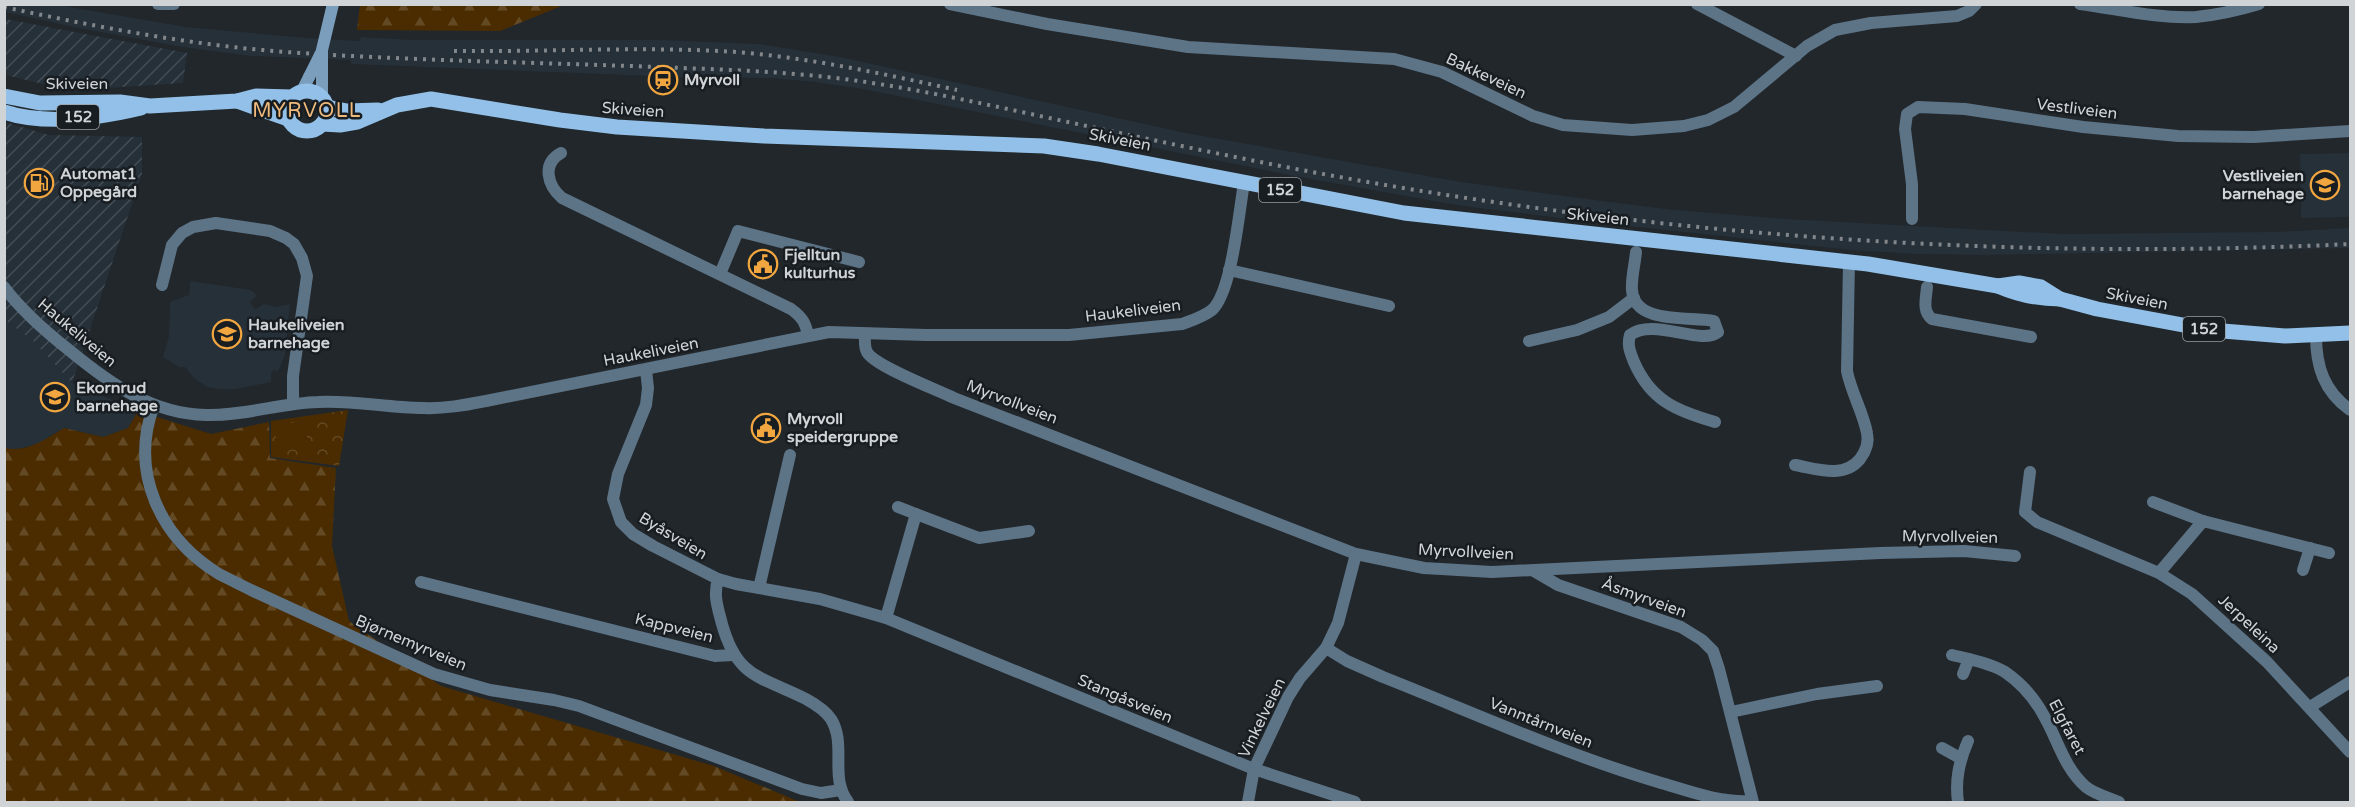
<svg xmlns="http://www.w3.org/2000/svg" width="2355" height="807" font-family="'Varela Round',sans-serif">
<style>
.built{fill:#263039}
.industrial{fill:url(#industrial-furrows)}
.forest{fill:url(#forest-firs)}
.park{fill:url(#park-crowns)}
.pitch{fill:#4a2c00}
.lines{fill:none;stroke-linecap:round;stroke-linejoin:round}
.street{stroke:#5d7386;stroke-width:12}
.secondary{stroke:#7b9ebd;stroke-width:12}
.primary{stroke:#92c0e8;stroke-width:15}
.rail{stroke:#82878b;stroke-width:4;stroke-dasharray:3 6;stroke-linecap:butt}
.secondary-bridge{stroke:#7b9ebd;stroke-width:12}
.labels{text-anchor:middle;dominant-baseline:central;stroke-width:5;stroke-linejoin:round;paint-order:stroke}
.shield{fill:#181d22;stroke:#999da1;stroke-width:1.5}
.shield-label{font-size:15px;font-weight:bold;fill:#d0d4d7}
.street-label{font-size:16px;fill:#d0d4d7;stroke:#181d22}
.poi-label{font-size:16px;font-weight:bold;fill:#d0d4d7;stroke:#181d22;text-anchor:start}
.quarter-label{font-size:20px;letter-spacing:1.5px;fill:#eeb97b;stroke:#181d22}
</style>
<defs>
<pattern id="industrial-furrows" width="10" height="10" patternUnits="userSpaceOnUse" patternTransform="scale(1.5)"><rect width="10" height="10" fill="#263039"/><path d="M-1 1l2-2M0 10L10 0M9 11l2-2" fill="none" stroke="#444d55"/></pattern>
<pattern id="forest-firs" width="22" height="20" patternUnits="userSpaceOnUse" patternTransform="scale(1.5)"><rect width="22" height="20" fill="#4a2c00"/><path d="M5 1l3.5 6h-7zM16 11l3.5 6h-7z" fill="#634a24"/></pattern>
<pattern id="park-crowns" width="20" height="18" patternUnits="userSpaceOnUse" patternTransform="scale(1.5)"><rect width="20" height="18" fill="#4a2c00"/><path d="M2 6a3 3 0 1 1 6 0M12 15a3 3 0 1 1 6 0" fill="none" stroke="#634a24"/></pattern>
</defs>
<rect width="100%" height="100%" fill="#21272b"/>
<g class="built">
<polygon points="5,5 58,5 186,27 307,38 360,41 361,37 413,40 660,40 759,44 840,57 1186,133 1461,182 1602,201 1675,210 1786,219 2063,234 2275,232 2350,228 2350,248 1987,255 1915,254 1851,250 1600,223 1456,205 1294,176 863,89 814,82 770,78 676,77 351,64 351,60 251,56 182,47 74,27 5,12"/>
<polygon points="2350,153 2350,217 2301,218 2300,154"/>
<polygon points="190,281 251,290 257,295 250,302 255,309 264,304 276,307 290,304 285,355 278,372 274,370 271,374 271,382 236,389 218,389 207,387 194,378 185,367 179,367 163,357 169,336 170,302 189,295"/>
<polygon points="5,320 33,341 72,383 138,411 128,428 103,437 64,428 37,444 13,450 5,448"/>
</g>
<g class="industrial">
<polygon points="5,19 187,53 183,83 91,89 43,84 5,75"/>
<polygon points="5,122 49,135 142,137 142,174 72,383 33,341 5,320"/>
</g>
<g class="forest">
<polygon points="360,5 360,4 564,5 500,31 357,30"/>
<path d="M138,411L211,434L269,422L270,458L336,468L332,546L349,621L441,686L714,766L800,802H5V448C27,453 46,439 64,428L103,437L128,428Z"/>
</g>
<polygon class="park" points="348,410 339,466 271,457 271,421"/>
<polygon class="pitch" points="276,423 307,423 307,450 276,449"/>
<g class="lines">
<g class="street">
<polyline points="158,4 174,4"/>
<polyline points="950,4 1047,24 1188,47 1394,59 1442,72 1533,116 1563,125 1632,130 1684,126 1708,120 1734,107 1807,46 1835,30 1871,23 1957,16 1969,11 1976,4"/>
<polyline points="1697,4 1796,56"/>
<path d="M2080,4C2118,9 2158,19 2196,17C2217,15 2239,10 2259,4"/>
<path d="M561,153C541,164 548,186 562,198L791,309C802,317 806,323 808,336"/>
<polyline points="1912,219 1912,184 1905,129 1907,114 1918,107 1965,109 2083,127 2178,136 2254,137 2350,131"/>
<path d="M1636,252C1635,264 1631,278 1632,290C1634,325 1691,316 1714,321L1718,332C1701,346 1653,317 1630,335C1627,345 1630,352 1634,362C1651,401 1677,411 1715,422"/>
<polyline points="1229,270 1389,306"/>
<polyline points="720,274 738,231 859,262"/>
<polyline points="162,285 172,245 182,233 193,227 216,223 270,231 286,238 294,244 302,258 307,276 293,376 293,404"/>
<path d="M4,287C22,311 45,331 69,350C109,383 152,414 206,415C244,416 281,403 318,402C353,400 388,408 423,408C444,409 465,405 486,401L829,332L926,335H1069L1182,324C1193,320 1203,317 1212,310C1232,292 1239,211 1244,183"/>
<path d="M1927,287C1926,299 1922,311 1932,319L2031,337"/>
<path d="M865,334C865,340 864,347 867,352C874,366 938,390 954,398L1356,554L1424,568L1492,572L1880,553L1964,551L2015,556"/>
<path d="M2316,335C2316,367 2324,391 2350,410"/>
<polyline points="1529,341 1577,330 1609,317 1634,298"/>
<polyline points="646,370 648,388 646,405 618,474 613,499 621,522 633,534 653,546 718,579 736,584 820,599 886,618 1254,769 1355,802"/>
<path d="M154,405C129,472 160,538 219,574L251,590L434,674L490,690L554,700L579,706L802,789L821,793L841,790"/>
<path d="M1795,465C1817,469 1844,479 1860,459C1866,451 1869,442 1867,433C1863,412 1851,392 1847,371L1849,261"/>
<polyline points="2030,472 2025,512 2037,522 2159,573 2192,594 2267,662 2350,752"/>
<polyline points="2153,502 2203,521 2329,553"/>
<polyline points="916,514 979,538 1029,531"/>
<polyline points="2303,570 2310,548"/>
<polyline points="1534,571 1558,585 1681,627 1702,640 1713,651 1719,669 1753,802"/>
<polyline points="2159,573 2203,521"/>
<path d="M718,579C713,596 718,608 722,624C737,678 760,676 806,699C815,704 825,710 831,719C847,745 829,777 848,802"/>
<polyline points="421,582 715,656 733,655"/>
<polyline points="759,588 790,455"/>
<polyline points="886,618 916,514 898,507"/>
<path d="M1326,648L1347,661L1383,677C1474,713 1564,754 1658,782C1689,791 1719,803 1752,801"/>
<path d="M1952,655C1969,659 1990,663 2005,672C2021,683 2035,699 2044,716C2058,740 2064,768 2086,787C2095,794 2109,798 2119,802"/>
<polyline points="1963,674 1969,659"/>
<polyline points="2310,707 2350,682"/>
<polyline points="1731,712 1817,694 1877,686"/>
<polyline points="1942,748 1960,758"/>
<polyline points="1248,802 1254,769 1288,697 1300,678 1326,648 1338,623 1356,554"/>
<path d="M1958,802C1955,780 1959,762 1968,741"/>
</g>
<g class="secondary">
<polyline points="302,91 309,77"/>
<polyline points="322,97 322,77"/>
</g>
<g class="primary">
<circle cx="307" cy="111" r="20"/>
<polyline points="4,96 40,103 120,102 150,106 237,101 256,96 292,97"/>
<polyline points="237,101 288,119"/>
<polyline points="327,107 347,111 378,110"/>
<path d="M4,112C47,126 99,118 141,108"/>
<path d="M322,124L340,125L357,122L397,105L431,99L560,120L617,127L764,136L1044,146L1098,154L1404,213L1868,264L1998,286C2019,295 2037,299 2060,299"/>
<polyline points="1998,286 2019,283 2041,287 2060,299 2097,309 2210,330 2285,336 2350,333"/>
</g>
<g class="rail">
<path d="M4,7C97,27 191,45 286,52C400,60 516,62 630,66C701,69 773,70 844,79C914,88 984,104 1054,119C1158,141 1263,164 1368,182C1691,238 2023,260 2350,244"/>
<path d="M454,51C548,52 643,46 737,52C811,58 884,74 957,90"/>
</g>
<g class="secondary-bridge">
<polyline points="309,77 321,53"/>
<polyline points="322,77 322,50 333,4"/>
</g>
</g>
<defs>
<g id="station-ring" transform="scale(1.5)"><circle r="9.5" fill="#181d22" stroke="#f1a640" stroke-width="1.5"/><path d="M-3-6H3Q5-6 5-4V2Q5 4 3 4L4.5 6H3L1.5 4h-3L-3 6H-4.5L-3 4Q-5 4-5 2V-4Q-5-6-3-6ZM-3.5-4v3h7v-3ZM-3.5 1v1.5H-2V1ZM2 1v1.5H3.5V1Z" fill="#f1a640"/></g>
<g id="fuel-ring" transform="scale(1.5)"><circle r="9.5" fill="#181d22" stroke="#f1a640" stroke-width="1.5"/><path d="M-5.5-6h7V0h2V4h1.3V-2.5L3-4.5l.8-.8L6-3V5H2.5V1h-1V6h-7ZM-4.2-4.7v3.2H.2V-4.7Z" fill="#f1a640"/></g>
<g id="school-ring" transform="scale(1.5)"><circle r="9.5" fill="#181d22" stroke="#f1a640" stroke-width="1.5"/><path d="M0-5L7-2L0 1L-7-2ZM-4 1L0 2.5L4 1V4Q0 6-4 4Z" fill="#f1a640"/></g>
<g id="civic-ring" transform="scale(1.5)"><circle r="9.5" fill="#181d22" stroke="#f1a640" stroke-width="1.5"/><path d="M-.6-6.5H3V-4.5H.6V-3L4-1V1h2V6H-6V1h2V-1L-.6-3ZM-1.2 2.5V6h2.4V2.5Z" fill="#f1a640"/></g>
</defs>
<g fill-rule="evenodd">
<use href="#station-ring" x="663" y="80"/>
<use href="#fuel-ring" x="39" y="183"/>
<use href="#school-ring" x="2325" y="185"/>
<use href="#civic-ring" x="763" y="264"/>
<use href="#school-ring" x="227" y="334"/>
<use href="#school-ring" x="55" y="397"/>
<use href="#civic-ring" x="766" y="428"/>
</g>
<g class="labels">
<g class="shield">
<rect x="57" y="105" width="42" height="24" rx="4.5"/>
<rect x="1259" y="178" width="42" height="24" rx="4.5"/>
<rect x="2183" y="317" width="42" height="24" rx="4.5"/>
</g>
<g class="shield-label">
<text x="78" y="117">152</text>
<text x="1280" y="190">152</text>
<text x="2204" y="329">152</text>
</g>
<g class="street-label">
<text transform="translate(1486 76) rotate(25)">Bakkeveien</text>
<text x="77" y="84">Skiveien</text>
<text transform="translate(2077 109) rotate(7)">Vestliveien</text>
<text transform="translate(633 110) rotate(4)">Skiveien</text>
<text transform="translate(1120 140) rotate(11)">Skiveien</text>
<text transform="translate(1598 217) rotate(6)">Skiveien</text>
<text transform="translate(2137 299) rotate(11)">Skiveien</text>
<text transform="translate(1133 311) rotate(-7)">Haukeliveien</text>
<text transform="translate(77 333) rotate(40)">Haukeliveien</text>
<text transform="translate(651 352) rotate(-11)">Haukeliveien</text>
<text transform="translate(1012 402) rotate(21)">Myrvollveien</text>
<text transform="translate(673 536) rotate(31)">Byåsveien</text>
<text transform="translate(1950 537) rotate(1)">Myrvollveien</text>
<text transform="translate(1466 552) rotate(3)">Myrvollveien</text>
<text transform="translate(1644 598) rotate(20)">Åsmyrveien</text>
<text transform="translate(2249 624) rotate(43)">Jerpeleina</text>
<text transform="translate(674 628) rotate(14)">Kappveien</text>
<text transform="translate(411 643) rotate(23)">Bjørnemyrveien</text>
<text transform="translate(1125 699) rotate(23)">Stangåsveien</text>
<text transform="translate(1262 718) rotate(-64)">Vinkelveien</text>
<text transform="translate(1541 723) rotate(22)">Vanntårnveien</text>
<text transform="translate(2067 727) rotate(62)">Elgfaret</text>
</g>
<g class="poi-label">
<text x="684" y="80">Myrvoll</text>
<text x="60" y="174">Automat1<tspan x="60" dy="18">Oppegård</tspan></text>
<text x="2304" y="176" text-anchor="end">Vestliveien<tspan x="2304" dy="18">barnehage</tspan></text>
<text x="784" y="255">Fjelltun<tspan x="784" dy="18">kulturhus</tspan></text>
<text x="248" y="325">Haukeliveien<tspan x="248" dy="18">barnehage</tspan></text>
<text x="76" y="388">Ekornrud<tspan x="76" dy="18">barnehage</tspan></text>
<text x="787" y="419">Myrvoll<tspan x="787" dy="18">speidergruppe</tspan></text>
</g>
<g class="quarter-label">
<text x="307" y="111">MYRVOLL</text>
</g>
</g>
<rect width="2355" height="807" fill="none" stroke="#d0d4d7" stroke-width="12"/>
</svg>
